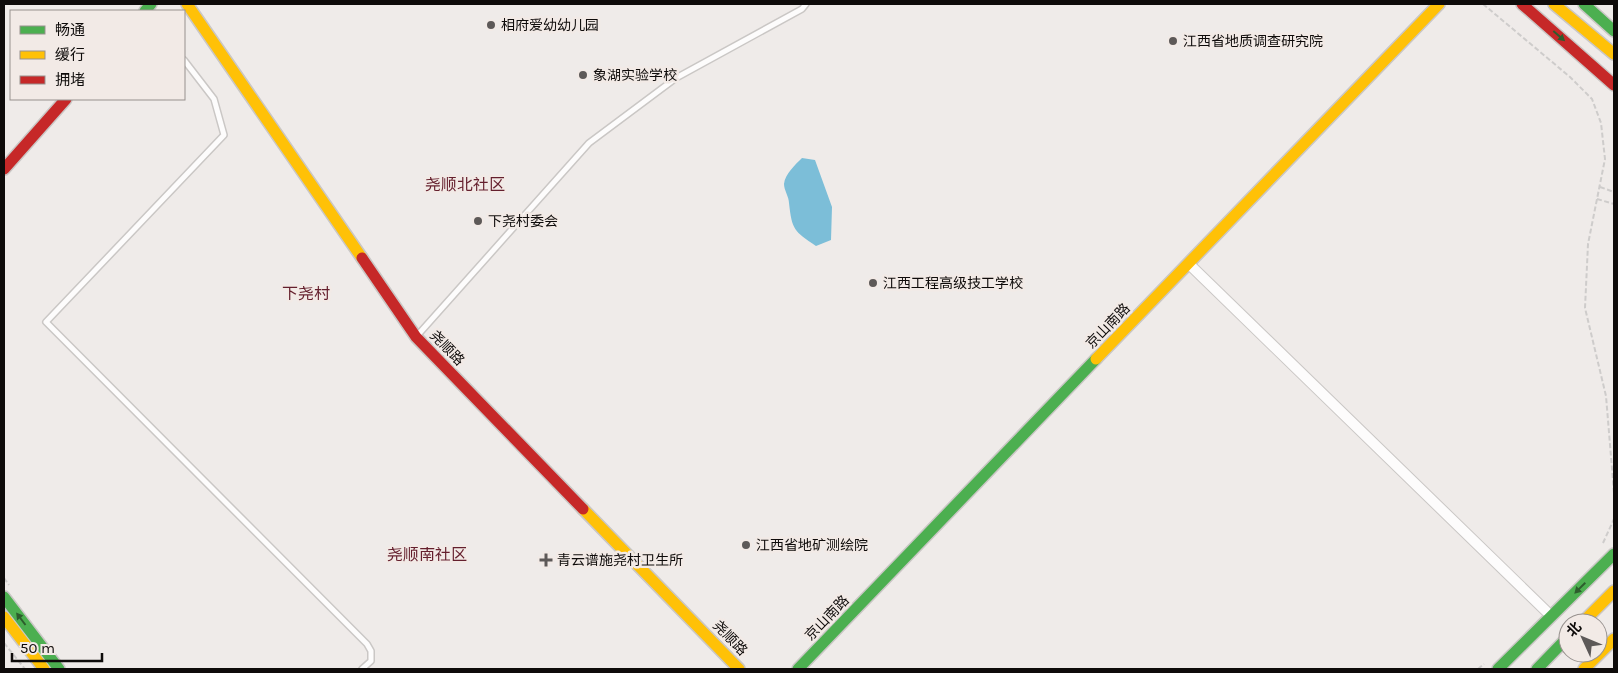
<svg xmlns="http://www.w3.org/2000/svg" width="1618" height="673" font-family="Karla,'Noto Sans SC',sans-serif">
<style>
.water{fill:#7cbed8}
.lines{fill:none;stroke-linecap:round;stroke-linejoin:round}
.lane-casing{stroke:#cac7c5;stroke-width:8}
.street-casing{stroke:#cac7c5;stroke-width:12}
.fast-casing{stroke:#cac7c5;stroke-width:14}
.slow-casing{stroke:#cac7c5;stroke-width:14}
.jam-casing{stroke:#cac7c5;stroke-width:14}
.path{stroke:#cecccb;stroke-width:2;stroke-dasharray:5 2.5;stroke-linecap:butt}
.lane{stroke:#fdfcfc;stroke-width:5}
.street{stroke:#fdfcfc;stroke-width:10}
.fast{stroke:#4caf50;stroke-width:11}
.slow{stroke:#ffc107;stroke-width:11}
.jam{stroke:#c62828;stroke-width:11}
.oneway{fill:#2d5d2d}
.poi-dot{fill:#5d5958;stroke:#f2eae6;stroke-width:2}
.labels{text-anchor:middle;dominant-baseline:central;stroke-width:5;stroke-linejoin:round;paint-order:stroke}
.poi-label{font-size:14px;fill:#0e0b0a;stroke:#f2eae6;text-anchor:start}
.street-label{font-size:14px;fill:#0e0b0a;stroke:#f2eae6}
.quarter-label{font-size:16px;fill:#641f2d;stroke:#f2eae6}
</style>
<rect width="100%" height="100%" fill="#efebe9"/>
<path class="water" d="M802,158L815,160L832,207L831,240L816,246C794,231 792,230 789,203C789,197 784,190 784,184C785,174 795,165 802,158Z"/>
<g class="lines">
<g class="lane-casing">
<g id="lane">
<polyline points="184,60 214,99 224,135 46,322 367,644 371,651 371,661 362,669"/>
<polyline points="416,337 589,143 676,78 802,9 806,4"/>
</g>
</g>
<g class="street-casing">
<polyline id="street" points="1189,264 1546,611"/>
</g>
<g class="fast-casing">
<g id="fast">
<polyline points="1584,4 1614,31"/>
<polyline points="145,11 151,4"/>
<polyline points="4,597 59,669"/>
<polyline points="798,669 1096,359"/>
<polyline points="1498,669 1614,554"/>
<polyline points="1537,669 1568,637"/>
</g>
</g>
<g class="slow-casing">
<g id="slow">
<polyline points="187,4 362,258"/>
<polyline points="1554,4 1614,54"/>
<polyline points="1096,359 1439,4"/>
<polyline points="583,509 739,669"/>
<polyline points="4,617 44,669"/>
<polyline points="1582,623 1614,591"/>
<polyline points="1584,669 1614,639"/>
</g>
</g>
<g class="jam-casing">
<g id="jam">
<polyline points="1522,4 1614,85"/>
<polyline points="4,169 66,99"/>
<polyline points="362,258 416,337 583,509"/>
</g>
</g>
<g class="path">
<polyline points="1483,4 1570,77 1592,99 1601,123 1605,159 1588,244 1585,308 1606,396 1614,493 1614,519 1603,543"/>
<polyline points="1600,187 1614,192"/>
<polyline points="1597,199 1614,204"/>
<polyline points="4,578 9,585"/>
<polyline points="4,643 25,669"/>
<polyline points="1478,669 1484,664"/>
</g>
<use href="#lane" class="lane"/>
<use href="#street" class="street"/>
<use href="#fast" class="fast"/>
<use href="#slow" class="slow"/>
<use href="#jam" class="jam"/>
</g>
<defs><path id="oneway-solid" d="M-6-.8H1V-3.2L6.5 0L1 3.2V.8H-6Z" transform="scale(1.25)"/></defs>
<g class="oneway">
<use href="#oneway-solid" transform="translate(1559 36) rotate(41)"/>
<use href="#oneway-solid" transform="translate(1580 588) rotate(135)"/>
<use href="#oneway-solid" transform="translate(21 619) rotate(-127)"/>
</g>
<g class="poi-dot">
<circle cx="491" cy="25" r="5"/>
<circle cx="1173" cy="41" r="5"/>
<circle cx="583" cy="75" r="5"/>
<circle cx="478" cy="221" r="5"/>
<circle cx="873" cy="283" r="5"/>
<circle cx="746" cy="545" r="5"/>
<path d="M543.5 552.5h5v5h5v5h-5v5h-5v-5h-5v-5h5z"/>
</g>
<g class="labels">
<g class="poi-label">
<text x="501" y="25">相府爱幼幼儿园</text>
<text x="1183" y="41">江西省地质调查研究院</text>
<text x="593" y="75">象湖实验学校</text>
<text x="488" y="221">下尧村委会</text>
<text x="883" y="283">江西工程高级技工学校</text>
<text x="756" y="545">江西省地矿测绘院</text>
<text x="557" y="560">青云谱施尧村卫生所</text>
</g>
<g class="street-label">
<text transform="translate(1108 326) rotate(-46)">京山南路</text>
<text transform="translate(447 348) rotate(46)">尧顺路</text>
<text transform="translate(827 618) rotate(-46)">京山南路</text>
<text transform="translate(730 638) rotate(46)">尧顺路</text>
</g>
<g class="quarter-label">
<text x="465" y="184">尧顺北社区</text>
<text x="306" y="293">下尧村</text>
<text x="427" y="554">尧顺南社区</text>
</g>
</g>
<rect width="1618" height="673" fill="none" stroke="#0e0b0a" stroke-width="10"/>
<rect x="10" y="10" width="175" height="90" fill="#f2eae6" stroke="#97918e"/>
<rect x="20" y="26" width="25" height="8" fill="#4caf50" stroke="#97918e"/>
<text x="55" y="35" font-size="15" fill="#0e0b0a">畅通</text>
<rect x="20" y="51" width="25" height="8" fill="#ffc107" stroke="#97918e"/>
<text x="55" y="60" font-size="15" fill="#0e0b0a">缓行</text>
<rect x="20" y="76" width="25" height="8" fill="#c62828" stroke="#97918e"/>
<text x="55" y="85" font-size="15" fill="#0e0b0a">拥堵</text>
<g transform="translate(1583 638) rotate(314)"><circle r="24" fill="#f2eae6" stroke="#97918e"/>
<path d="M0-4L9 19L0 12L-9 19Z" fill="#5d5958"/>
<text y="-8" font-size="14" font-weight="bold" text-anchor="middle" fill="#0e0b0a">北</text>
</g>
<path d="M12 653v8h90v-8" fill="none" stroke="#0e0b0a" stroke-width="2.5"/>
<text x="20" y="653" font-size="15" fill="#0e0b0a" stroke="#f2eae6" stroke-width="4" paint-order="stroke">50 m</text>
</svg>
